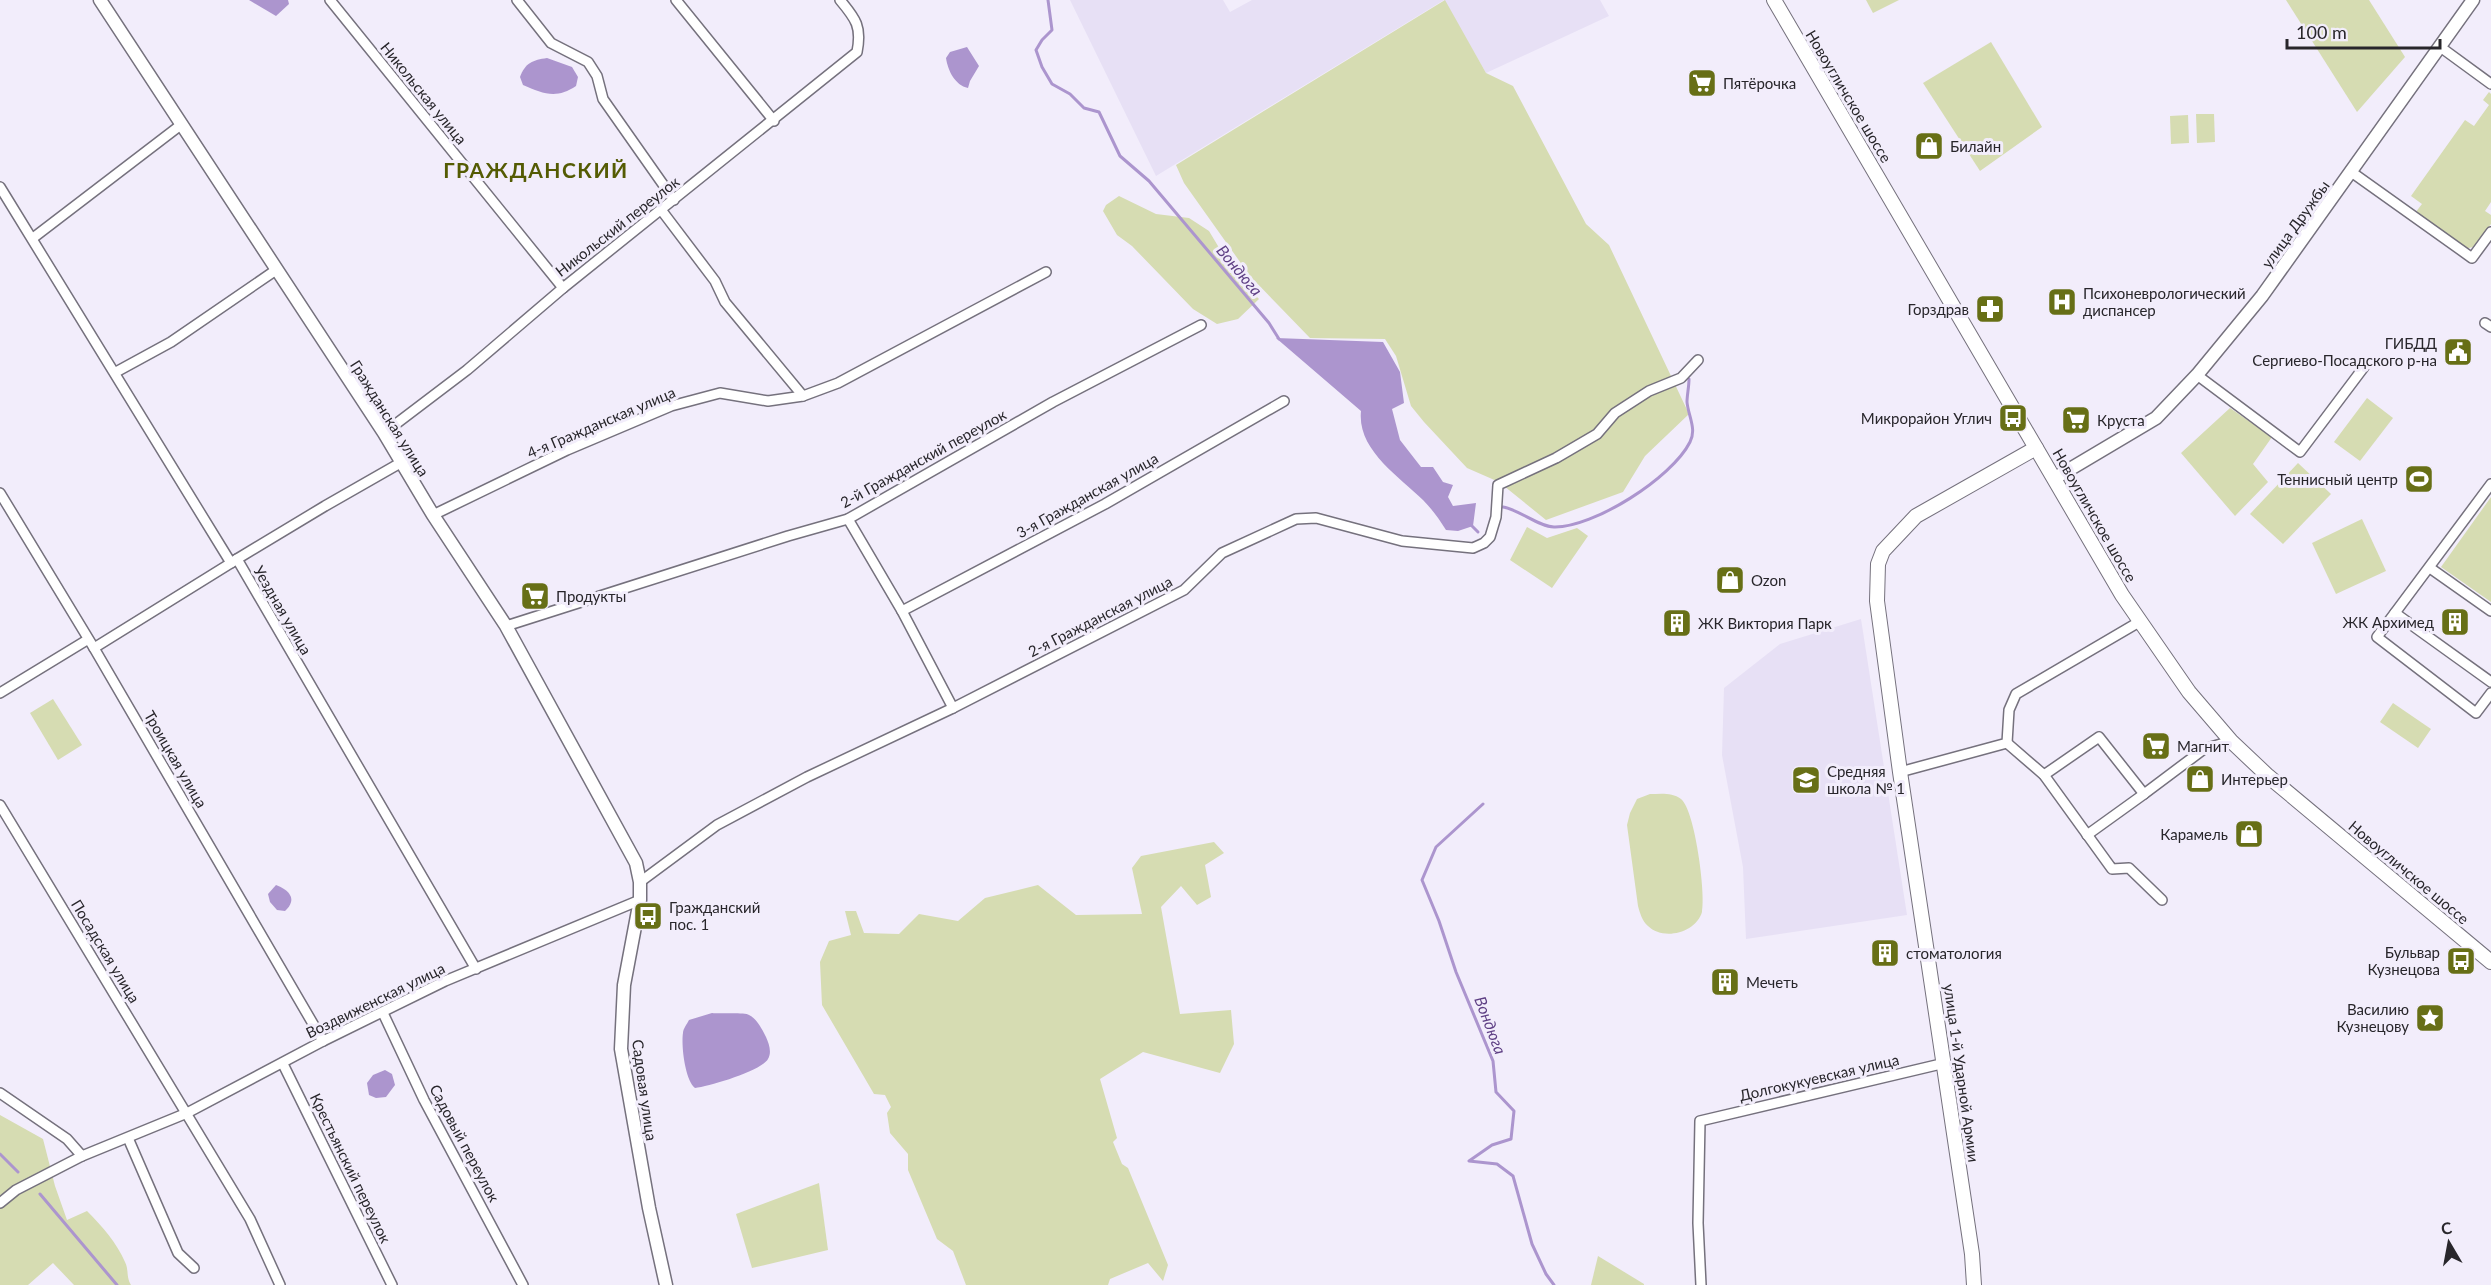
<svg xmlns="http://www.w3.org/2000/svg" width="2491" height="1285" font-family="Lato,sans-serif">
<style>
.built{fill:#e7e0f5}
.green{fill:#d6dcb2}
.water{fill:#ac95ce}
.lines{fill:none;stroke-linecap:round;stroke-linejoin:round}
.stream{stroke:#ac95ce;stroke-width:3}
.minor-casing{stroke:#75717d;stroke-width:12}
.tertiary-casing{stroke:#75717d;stroke-width:15}
.secondary-casing{stroke:#75717d;stroke-width:16}
.minor{stroke:#fff;stroke-width:9}
.tertiary{stroke:#fff;stroke-width:12}
.secondary{stroke:#fff;stroke-width:14}
.labels{text-anchor:middle;dominant-baseline:central;stroke-width:6;stroke-linejoin:round;paint-order:stroke}
.poi-label{font-size:15px;fill:#28262b;stroke:#f2edfb;text-anchor:start}
.street-label{font-size:15px;fill:#28262b;stroke:#f2edfb}
.water-label{font-size:16px;font-style:italic;fill:#5e3f84;stroke:#f2edfb}
.district-label{font-size:21px;font-weight:bold;letter-spacing:1.5px;fill:#545b03;stroke:#f2edfb}
</style>
<rect width="100%" height="100%" fill="#f2edfb"/>
<g class="built">
<polygon points="1070,0 1223,0 1230,12 1252,0 1600,0 1609,16 1486,73 1444,0 1156,176"/>
<polygon points="1861,619 1907,915 1746,939 1743,867 1722,755 1724,688 1780,644"/>
</g>
<g class="green">
<polygon points="1445,0 1486,73 1513,86 1586,224 1609,245 1689,414 1645,456 1623,492 1546,520 1499,482 1467,468 1424,422 1411,406 1396,356 1385,339 1310,338 1250,276 1184,183 1176,165"/>
<polygon points="1866,0 1899,0 1873,13"/>
<polygon points="2286,0 2369,0 2405,57 2357,112"/>
<polygon points="1991,42 2042,127 1980,171 1923,83"/>
<polygon points="2489,92 2491,94 2491,202 2485,211 2491,215 2491,224 2473,247 2465,249 2415,213 2422,204 2411,196 2465,120 2474,126 2489,105 2483,100"/>
<polygon points="2196,114 2214,114 2215,142 2197,143"/>
<polygon points="2188,115 2189,143 2171,144 2170,116"/>
<polygon points="1119,196 1156,214 1189,218 1209,231 1236,276 1259,299 1238,319 1217,324 1193,309 1132,246 1117,235 1103,211 1106,205"/>
<polygon points="2367,398 2393,418 2360,461 2334,442"/>
<polygon points="2230,408 2272,437 2253,464 2268,482 2235,516 2181,453"/>
<polygon points="2298,463 2331,494 2283,544 2250,514"/>
<polygon points="2491,497 2491,602 2441,567"/>
<polygon points="2362,519 2386,571 2336,594 2312,543"/>
<polygon points="1527,527 1547,538 1577,528 1588,536 1552,588 1510,560"/>
<polygon points="53,699 82,745 58,760 30,713"/>
<polygon points="2393,703 2431,729 2418,748 2380,722"/>
<path d="M1650,794C1660,794 1672,792 1681,799C1695,810 1706,894 1702,912C1696,933 1663,941 1648,926C1642,921 1640,913 1638,906L1627,825L1630,813L1637,799Z"/>
<polygon points="1214,842 1224,853 1205,865 1211,897 1197,905 1181,886 1161,907 1180,1014 1231,1010 1234,1044 1220,1073 1143,1052 1100,1079 1117,1138 1113,1142 1122,1164 1128,1168 1168,1265 1163,1281 1148,1263 1110,1279 1108,1285 966,1285 953,1251 937,1239 908,1170 908,1154 890,1133 887,1113 891,1107 885,1095 874,1094 822,1005 820,962 829,941 851,935 845,911 856,911 864,933 899,934 919,914 958,921 985,898 1038,885 1076,915 1142,914 1132,868 1141,856"/>
<path d="M0,1115L43,1139L55,1186L67,1220L87,1211C102,1226 117,1243 125,1262C129,1270 126,1277 131,1285H74L53,1263L28,1285H0Z"/>
<polygon points="819,1183 828,1250 752,1268 736,1214"/>
<polygon points="1598,1256 1644,1284 1644,1285 1591,1285"/>
</g>
<g class="water">
<polygon points="249,0 288,0 289,4 276,16"/>
<path d="M967,47L979,66L970,81L968,88C955,85 948,71 946,58L950,52Z"/>
<path d="M547,58L572,67L578,77L576,86C557,99 543,94 523,85L520,77C525,63 533,60 547,58Z"/>
<path d="M1276,338L1383,342L1400,372L1404,403L1392,409L1400,440L1421,467H1433L1443,482L1453,485L1448,497L1453,506L1476,503L1473,526L1458,531L1446,530C1439,519 1432,509 1423,500C1399,476 1357,450 1361,411Z"/>
<path d="M276,885C289,890 298,899 285,911L277,910L270,902L268,894Z"/>
<path d="M712,1013C720,1014 745,1012 749,1015C757,1019 762,1029 766,1037C769,1044 772,1052 768,1059C761,1071 710,1086 695,1088C685,1080 681,1045 683,1033C683,1029 687,1024 689,1020Z"/>
<polygon points="385,1070 392,1074 395,1085 386,1097 376,1098 369,1095 367,1083 373,1075"/>
</g>
<g class="lines">
<g class="stream">
<polyline points="1048,0 1052,30 1042,40 1036,50 1042,67 1052,84 1070,94 1084,108 1099,112 1120,156 1149,181 1269,323 1279,339"/>
<path d="M1503,507C1520,510 1539,527 1554,527C1593,528 1672,478 1690,442C1697,429 1688,415 1687,402C1687,395 1689,387 1689,379"/>
<polyline points="1471,525 1478,532"/>
<polyline points="1483,804 1436,847 1422,880 1439,921 1456,972 1493,1061 1496,1092 1514,1111 1511,1139 1492,1145 1469,1161 1497,1164 1513,1176 1532,1244 1546,1274 1554,1285"/>
<polyline points="0,1154 18,1172"/>
<polyline points="40,1194 117,1285"/>
</g>
<g class="minor-casing">
<g id="minor">
<polyline points="330,0 563,288"/>
<polyline points="517,0 551,43 588,62 597,76 603,99 674,200"/>
<polyline points="676,0 774,121"/>
<polyline points="2439,46 2491,84"/>
<polyline points="2350,171 2472,258 2491,232"/>
<polyline points="0,187 231,563 237,559 476,969"/>
<polyline points="662,211 715,281 725,302 803,396"/>
<polyline points="33,238 182,124"/>
<polyline points="2485,323 2491,327"/>
<polyline points="116,372 171,342 276,270"/>
<polyline points="2197,375 2300,452 2364,367"/>
<path d="M384,433L467,370L563,288L857,52C862,27 856,19 840,0"/>
<polyline points="2491,484 2377,637 2476,713 2491,693"/>
<polyline points="0,493 94,648 323,1041"/>
<polyline points="433,515 567,450 671,406 720,393 768,401 803,396 838,383 1046,272"/>
<polyline points="848,519 902,611 953,708"/>
<polyline points="237,559 325,506 402,462"/>
<polyline points="2430,568 2491,611"/>
<polyline points="902,611 1105,504 1284,401"/>
<polyline points="2395,613 2491,682"/>
<polyline points="506,626 788,536 848,519 1053,402 1201,325"/>
<polyline points="94,648 231,563"/>
<polyline points="0,693 87,640"/>
<polyline points="2007,743 2044,775 2112,869 2129,868 2162,900"/>
<polyline points="1900,772 2007,743 2009,710 2016,694 2139,622"/>
<polyline points="2044,775 2099,737 2144,794 2204,749 2231,741"/>
<polyline points="0,805 250,1219 280,1285"/>
<polyline points="2087,835 2144,794"/>
<polyline points="640,882 717,825 807,777 953,708 1184,590 1222,553 1296,519 1316,518 1402,541 1473,548 1484,543 1490,537 1496,517 1498,485 1556,458 1597,434 1615,413 1649,391 1681,378 1698,360"/>
<polyline points="383,1013 424,1100 523,1285"/>
<polyline points="283,1064 392,1285"/>
<polyline points="0,1093 67,1139 82,1156 187,1113 323,1041 445,981 640,900"/>
<polyline points="128,1138 178,1253 194,1268"/>
<polyline points="0,1203 16,1190 82,1156"/>
<polyline points="1701,1285 1698,1223 1700,1121 1945,1063"/>
</g>
</g>
<g class="tertiary-casing">
<g id="tertiary">
<polyline points="100,0 384,433 433,515 506,626 636,863 640,882 640,900 624,985 621,1049 649,1208 666,1285"/>
<polyline points="2055,478 2156,418 2197,375 2262,296 2473,0"/>
</g>
</g>
<g class="secondary-casing">
<g id="secondary">
<polyline points="1774,0 2122,595 2189,692 2231,741 2268,776 2491,962"/>
<polyline points="1974,1285 1972,1254 1900,772 1877,601 1878,564 1883,551 1916,516 2036,448"/>
</g>
</g>
<use href="#minor" class="minor"/>
<use href="#tertiary" class="tertiary"/>
<use href="#secondary" class="secondary"/>
</g>
<defs>
<g id="supermarket-square" transform="scale(1.5)"><rect x="-9" y="-9" width="18" height="18" rx="4" fill="#676f16" stroke="#f2edfb"/><path d="M-6-5.5h2.5l.6 2H6L4.5 2H-2.5L-4.4-4H-6ZM-1.5 3.2a1.3 1.3 0 1 0 .1 0ZM3 3.2a1.3 1.3 0 1 0 .1 0Z" fill="#fff"/></g>
<g id="shop-square" transform="scale(1.5)"><rect x="-9" y="-9" width="18" height="18" rx="4" fill="#676f16" stroke="#f2edfb"/><path d="M-5-2.5h2.3a2.7 3.5 0 0 1 5.4 0H5L5.5 6h-11ZM-1.5-2.5h3a1.5 2.3 0 0 0-3 0Z" fill="#fff"/></g>
<g id="hospital-square" transform="scale(1.5)"><rect x="-9" y="-9" width="18" height="18" rx="4" fill="#676f16" stroke="#f2edfb"/><path d="M-5-5h3v3.5h4V-5h3V5h-3V1.5h-4V5h-3Z" fill="#fff"/></g>
<g id="pharmacy-square" transform="scale(1.5)"><rect x="-9" y="-9" width="18" height="18" rx="4" fill="#676f16" stroke="#f2edfb"/><path d="M-2-6h4v4h4v4h-4v4h-4v-4h-4v-4h4Z" fill="#fff"/></g>
<g id="civic-square" transform="scale(1.5)"><rect x="-9" y="-9" width="18" height="18" rx="4" fill="#676f16" stroke="#f2edfb"/><path d="M-.6-6.5H3V-4.5H.6V-3L4-1V1h2V6H-6V1h2V-1L-.6-3ZM-1.2 2.5V6h2.4V2.5Z" fill="#fff"/></g>
<g id="bus-square" transform="scale(1.5)"><rect x="-9" y="-9" width="18" height="18" rx="4" fill="#676f16" stroke="#f2edfb"/><path d="M-5-6H5V4H4V6H2V4H-2V6H-4V4H-5ZM-3.5-4V0h7V-4ZM-3.5 1.2v1.5H-2V1.2ZM2 1.2v1.5H3.5V1.2Z" fill="#fff"/></g>
<g id="stadium-square" transform="scale(1.5)"><rect x="-9" y="-9" width="18" height="18" rx="4" fill="#676f16" stroke="#f2edfb"/><path d="M0-5a6.5 5 0 1 0 0 10a6.5 5 0 1 0 0-10ZM-3.5-1.8h7v3.6h-7Z" fill="#fff"/></g>
<g id="building-square" transform="scale(1.5)"><rect x="-9" y="-9" width="18" height="18" rx="4" fill="#676f16" stroke="#f2edfb"/><path d="M-4-6H4V6H1V3H-1V6H-4ZM-2.5-4.3h1.7v1.8h-1.7ZM.8-4.3h1.7v1.8H.8ZM-2.5-1h1.7V.8h-1.7ZM.8-1h1.7V.8H.8Z" fill="#fff"/></g>
<g id="school-square" transform="scale(1.5)"><rect x="-9" y="-9" width="18" height="18" rx="4" fill="#676f16" stroke="#f2edfb"/><path d="M0-5L7-2L0 1L-7-2ZM-4 1L0 2.5L4 1V4Q0 6-4 4Z" fill="#fff"/></g>
<g id="sight-square" transform="scale(1.5)"><rect x="-9" y="-9" width="18" height="18" rx="4" fill="#676f16" stroke="#f2edfb"/><path d="M0-6L1.8-2.2L6-1.7L2.9 1.2L3.7 5.4L0 3.3L-3.7 5.4L-2.9 1.2L-6-1.7L-1.8-2.2Z" fill="#fff"/></g>
</defs>
<g fill-rule="evenodd">
<use href="#supermarket-square" x="1702" y="83"/>
<use href="#shop-square" x="1929" y="146"/>
<use href="#hospital-square" x="2062" y="302"/>
<use href="#pharmacy-square" x="1990" y="309"/>
<use href="#civic-square" x="2458" y="352"/>
<use href="#bus-square" x="2013" y="418"/>
<use href="#supermarket-square" x="2076" y="420"/>
<use href="#stadium-square" x="2419" y="479"/>
<use href="#shop-square" x="1730" y="580"/>
<use href="#supermarket-square" x="535" y="596"/>
<use href="#building-square" x="2455" y="622"/>
<use href="#building-square" x="1677" y="623"/>
<use href="#supermarket-square" x="2156" y="746"/>
<use href="#shop-square" x="2200" y="779"/>
<use href="#school-square" x="1806" y="780"/>
<use href="#shop-square" x="2249" y="834"/>
<use href="#bus-square" x="648" y="916"/>
<use href="#building-square" x="1885" y="953"/>
<use href="#bus-square" x="2461" y="961"/>
<use href="#building-square" x="1725" y="982"/>
<use href="#sight-square" x="2430" y="1018"/>
</g>
<g class="labels">
<g class="poi-label">
<text x="1723" y="83">Пятёрочка</text>
<text x="1950" y="146">Билайн</text>
<text x="2083" y="293">Психоневрологический<tspan x="2083" dy="17">диспансер</tspan></text>
<text x="1969" y="309" text-anchor="end">Горздрав</text>
<text x="2437" y="343" text-anchor="end">ГИБДД<tspan x="2437" dy="17">Сергиево-Посадского р-на</tspan></text>
<text x="1992" y="418" text-anchor="end">Микрорайон Углич</text>
<text x="2097" y="420">Круста</text>
<text x="2398" y="479" text-anchor="end">Теннисный центр</text>
<text x="1751" y="580">Ozon</text>
<text x="556" y="596">Продукты</text>
<text x="2434" y="622" text-anchor="end">ЖК Архимед</text>
<text x="1698" y="623">ЖК Виктория Парк</text>
<text x="2177" y="746">Магнит</text>
<text x="1827" y="771">Средняя<tspan x="1827" dy="17">школа № 1</tspan></text>
<text x="2221" y="779">Интерьер</text>
<text x="2228" y="834" text-anchor="end">Карамель</text>
<text x="669" y="907">Гражданский<tspan x="669" dy="17">пос. 1</tspan></text>
<text x="2440" y="952" text-anchor="end">Бульвар<tspan x="2440" dy="17">Кузнецова</tspan></text>
<text x="1906" y="953">стоматология</text>
<text x="1746" y="982">Мечеть</text>
<text x="2409" y="1009" text-anchor="end">Василию<tspan x="2409" dy="17">Кузнецову</tspan></text>
</g>
<g class="street-label">
<text transform="translate(424 93) rotate(51)">Никольская улица</text>
<text transform="translate(1849 96) rotate(59)">Новоугличское шоссе</text>
<text transform="translate(2295 224) rotate(-54)">улица Дружбы</text>
<text transform="translate(617 226) rotate(-38)">Никольский переулок</text>
<text transform="translate(390 418) rotate(58)">Гражданская улица</text>
<text transform="translate(601 422) rotate(-23)">4-я Гражданская улица</text>
<text transform="translate(923 458) rotate(-29)">2-й Гражданский переулок</text>
<text transform="translate(1087 495) rotate(-29)">3-я Гражданская улица</text>
<text transform="translate(2095 515) rotate(60)">Новоугличское шоссе</text>
<text transform="translate(283 610) rotate(60)">Уездная улица</text>
<text transform="translate(1100 616) rotate(-27)">2-я Гражданская улица</text>
<text transform="translate(176 759) rotate(60)">Троицкая улица</text>
<text transform="translate(2409 872) rotate(40)">Новоугличское шоссе</text>
<text transform="translate(106 951) rotate(59)">Посадская улица</text>
<text transform="translate(375 1000) rotate(-26)">Воздвиженская улица</text>
<text transform="translate(1962 1073) rotate(82)">улица 1-й Ударной Армии</text>
<text transform="translate(1819 1077) rotate(-13)">Долгокукуевская улица</text>
<text transform="translate(645 1090) rotate(82)">Садовая улица</text>
<text transform="translate(465 1143) rotate(62)">Садовый переулок</text>
<text transform="translate(351 1168) rotate(64)">Крестьянский переулок</text>
</g>
<g class="water-label">
<text transform="translate(1240 270) rotate(50)">Вондюга</text>
<text transform="translate(1491 1025) rotate(69)">Вондюга</text>
</g>
<g class="district-label">
<text x="536" y="169">ГРАЖДАНСКИЙ</text>
</g>
</g>
<g transform="translate(2449 1243) rotate(350)" stroke="#f2edfb" stroke-width="4.5" paint-order="stroke">
<path d="M0-4.5L10 22L0 15L-10 22Z" fill="#28262b"/>
<text y="-9" font-size="16" font-weight="bold" text-anchor="middle" fill="#28262b">С</text>
</g>
<path d="M2287 39v9h153v-9" fill="none" stroke="#28262b" stroke-width="3"/>
<text x="2296" y="39" font-size="18" fill="#28262b" stroke="#f2edfb" stroke-width="4.5" paint-order="stroke">100 m</text>
</svg>
